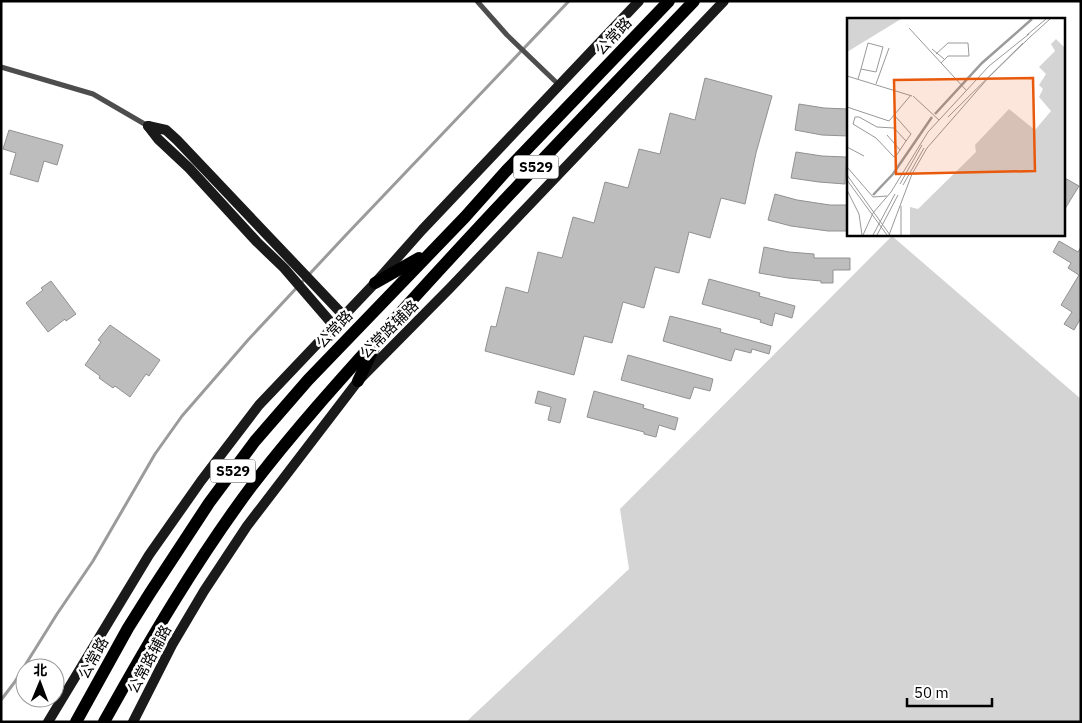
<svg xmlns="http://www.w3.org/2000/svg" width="1082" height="723" font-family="'IBM Plex Sans','Noto Sans SC',sans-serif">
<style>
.green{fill:#d4d4d4}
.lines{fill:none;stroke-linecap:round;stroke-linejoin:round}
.stream{stroke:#9b9b9b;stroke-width:3}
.building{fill:#bdbdbd;stroke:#919191}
.street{stroke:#4d4d4d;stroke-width:5}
.secondary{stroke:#1a1a1a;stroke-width:10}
.primary{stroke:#000;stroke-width:12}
.labels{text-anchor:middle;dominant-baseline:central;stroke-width:5;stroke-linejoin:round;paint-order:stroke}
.shield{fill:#fff;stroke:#4c4c4c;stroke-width:1}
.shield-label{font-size:14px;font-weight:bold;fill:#000}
.street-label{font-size:15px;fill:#000;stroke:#fff}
.inset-river{fill:none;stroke:#9b9b9b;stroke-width:2.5}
.inset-road{fill:none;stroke:#999;stroke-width:1}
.view{fill:#e8590c;fill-opacity:0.15;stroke:#e8590c;stroke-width:2.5}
.inset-edge{fill:none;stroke:#000;stroke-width:2.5}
</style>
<rect width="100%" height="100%" fill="#fff"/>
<polygon class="green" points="892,236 1081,399 1081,722 466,722 629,569 620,509"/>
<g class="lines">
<polyline class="stream" points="1,700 14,683 57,614 93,561 155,454 182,416 248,340 345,236 569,1"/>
</g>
<g class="building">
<polygon points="705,78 772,96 756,153 745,204 721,198 710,238 689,232 679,273 655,267 644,308 623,302 612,343 584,336 574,375 485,351 491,326 496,327 506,287 528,293 538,252 562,258 573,217 594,223 605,182 628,188 639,149 660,154 670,113 695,120"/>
<polygon points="799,104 824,108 848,109 848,136 822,135 795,130"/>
<polygon points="9,130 63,145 57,165 44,161 38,182 10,174 16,153 3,149"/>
<polygon points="796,152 822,156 846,157 845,184 819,182 791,178"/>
<polygon points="1063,177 1079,186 1063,212"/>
<polygon points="775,194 797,200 830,205 848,205 848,231 828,231 791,226 768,220"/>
<polygon points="1059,241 1078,252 1081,247 1081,318 1074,330 1064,324 1072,312 1061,305 1079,275 1068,268 1071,263 1053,252"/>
<polygon points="764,247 789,252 814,254 814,258 850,258 850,270 833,270 833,283 821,283 821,281 788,278 759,273"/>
<polygon points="709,279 760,293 759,296 795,306 792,318 775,313 772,326 760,322 761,320 702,304"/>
<polygon points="51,281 76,314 66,321 65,319 48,332 26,303 43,290 41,288"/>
<polygon points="670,316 721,329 720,332 771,346 769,354 752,349 751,353 735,349 731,361 663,341"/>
<polygon points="110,325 160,360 149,376 146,374 130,397 115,386 113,388 99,378 100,376 85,365 101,342 98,340"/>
<polygon points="628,355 713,379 710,391 694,387 690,399 621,380"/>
<polygon points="538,391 566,399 560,423 548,420 551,407 535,403"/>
<polygon points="594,391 644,405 643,408 678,418 675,430 659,425 656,437 644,434 644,432 587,417"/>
</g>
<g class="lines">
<g class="street">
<polyline points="477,1 507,35 559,85"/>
<polyline points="1,67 93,94 148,126"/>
</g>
<g class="secondary">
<polyline points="148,126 166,130 177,140 344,316"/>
<polyline points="148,126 158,139 189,168 257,242 284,268 334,326"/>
<polyline points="48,722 149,555 201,481 259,405 375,283 422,230 639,1"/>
<polyline points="133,722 172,645 204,591 247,526 358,381 450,288 724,1"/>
</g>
<g class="primary">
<polyline points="375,283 419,258"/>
<polyline points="358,381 374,348"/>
<polyline points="76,722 128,628 150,593 209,503 255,441 308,380 465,217 506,171 669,1"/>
<path d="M104,722C149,641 196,561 251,487C293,432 339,381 385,330C485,218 590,110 694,1"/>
</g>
</g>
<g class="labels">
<g class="shield">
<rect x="513.5" y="155.5" width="45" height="23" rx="4"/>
<rect x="210.5" y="459.5" width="45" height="23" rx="4"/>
</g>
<g class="shield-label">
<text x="536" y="167">S529</text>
<text x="233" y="471">S529</text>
</g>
<g class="street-label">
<text transform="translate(613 36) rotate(-47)">公常路</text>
<text transform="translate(334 329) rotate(-47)">公常路</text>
<text transform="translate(389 329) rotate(-45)">公常路辅路</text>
<text transform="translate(93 658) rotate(-61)">公常路</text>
<text transform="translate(149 659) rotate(-62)">公常路辅路</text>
</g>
</g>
<g transform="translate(847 18)">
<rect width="218" height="218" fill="#fff"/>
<path d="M0,1H54L0,34ZM209,21L218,30L217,217H63V189L71,191L129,134L128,127L162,91L188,112L204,93L192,79L196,71L192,67L199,56L192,49L208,33L204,26Z" fill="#d4d4d4"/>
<path class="inset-river" d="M88,96L135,45L185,1M26,177L46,156L85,99"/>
<path class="inset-road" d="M62,10L119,72M180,17L199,1M183,19L203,1M85,31L97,41M89,36L101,25H121L122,38H101L94,45M0,58L65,78M11,61L14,51L21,25L36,29L29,54L14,51M29,66L42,30M66,78L92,102M0,89L42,103L64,77M48,98L64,116L59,123L49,138L47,139L29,120L6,106L8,99H12L30,109L47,110L59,123M101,99L176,25M40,117L53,132M0,129L17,138M0,149L26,179L40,178M0,157L43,217M0,162L40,217M53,166L75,127M56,167L77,130M0,172L12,196L15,217M16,217L26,195L44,174L81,114L142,48L182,16M26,217L48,176M30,217L51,177M42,217L65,156L80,130L142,59L184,18M54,217V188"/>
<path class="view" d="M186,60L188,153L49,156L47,62Z"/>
<rect width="218" height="218" class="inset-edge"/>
</g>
<rect width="1082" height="723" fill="none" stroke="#000000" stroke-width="5"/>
<g transform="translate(40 683) rotate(1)"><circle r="24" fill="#ffffff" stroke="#999999"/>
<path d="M0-4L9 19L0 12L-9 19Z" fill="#000000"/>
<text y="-8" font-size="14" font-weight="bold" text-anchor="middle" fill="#000000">北</text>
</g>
<path d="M907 698v8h85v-8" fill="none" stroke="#000000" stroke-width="2.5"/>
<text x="914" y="698" font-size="15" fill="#000000" stroke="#ffffff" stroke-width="4" paint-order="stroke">50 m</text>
</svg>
